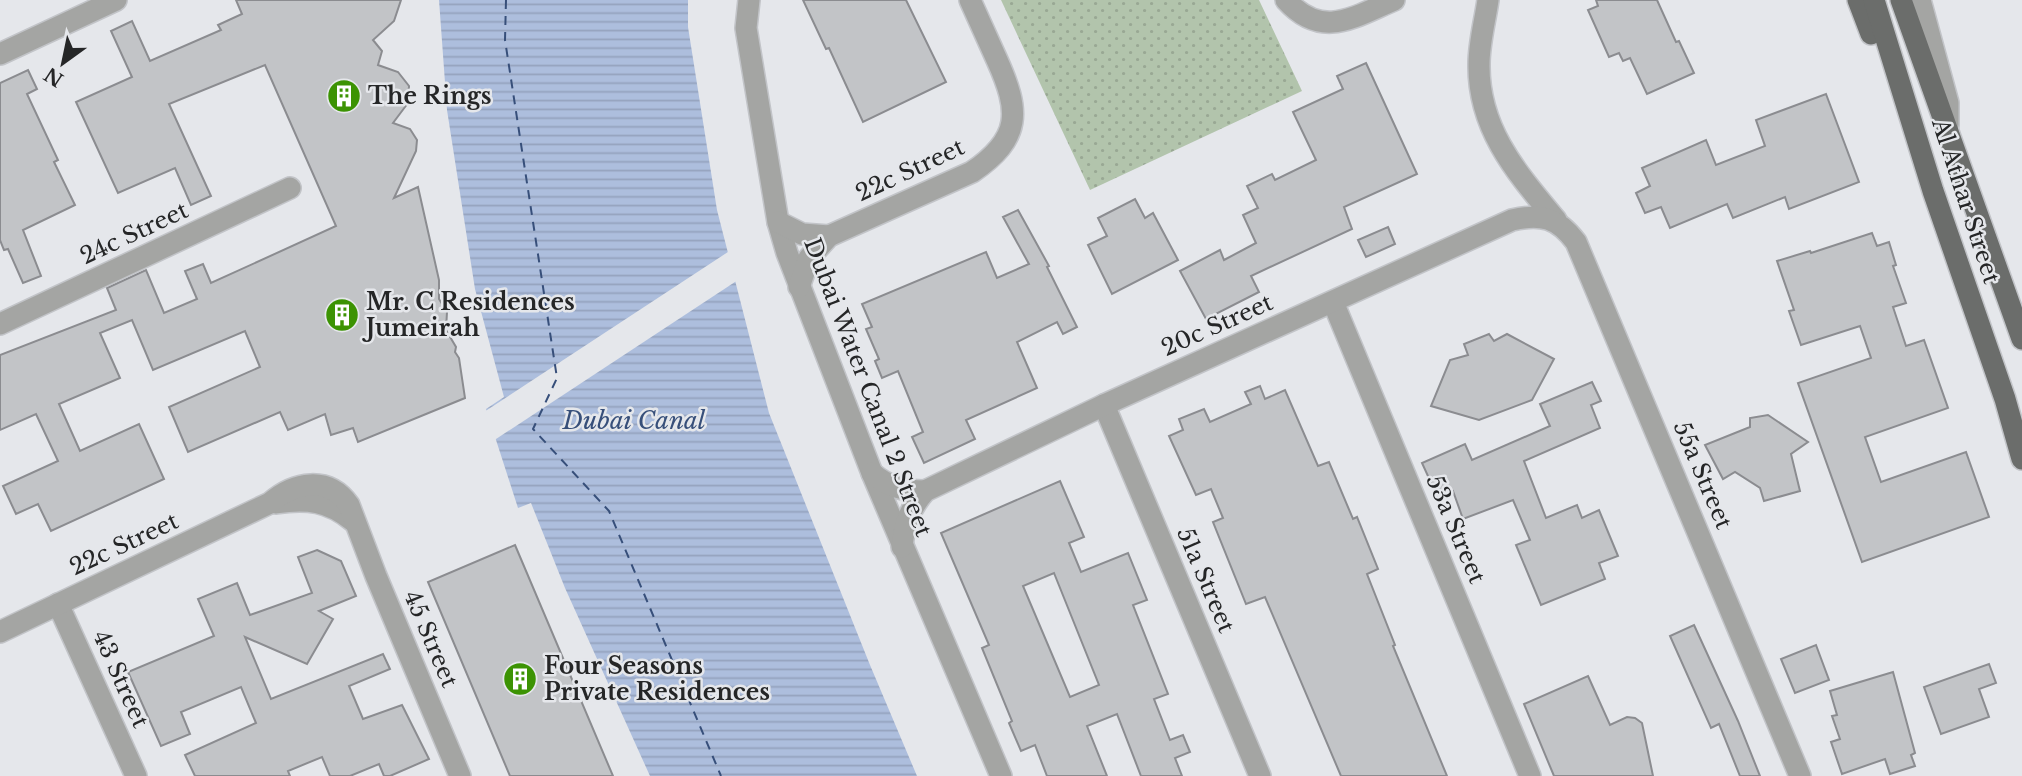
<svg xmlns="http://www.w3.org/2000/svg" width="2022" height="776" font-family="'Libre Baskerville',serif">
<style>
.grass{fill:url(#grass-dots)}
.water{fill:url(#water-rules)}
.pier{fill:#e5e7eb}
.lines{fill:none;stroke-linecap:round;stroke-linejoin:round}
.ferry{stroke:#374f7a;stroke-width:2;stroke-dasharray:9 7;stroke-linecap:butt}
.building{fill:#c2c4c7;stroke:#8b8c90;stroke-width:2;fill-rule:evenodd}
.minor-casing{stroke:#c2c4c8;stroke-width:24}
.primary-casing{stroke:#c2c4c8;stroke-width:24}
.minor{stroke:#a4a5a3;stroke-width:21}
.primary{stroke:#6b6d6b;stroke-width:21}
.labels{text-anchor:middle;dominant-baseline:central;stroke-width:5;stroke-linejoin:round;paint-order:stroke}
.poi-label{font-size:23px;font-weight:bold;fill:#252627;stroke:#e5e7eb;text-anchor:start}
.street-label{font-size:23px;fill:#252627;stroke:#e5e7eb}
.water-label{font-size:24px;font-style:italic;fill:#374f7a;stroke:#e5e7eb}
</style>
<defs>
<pattern id="grass-dots" width="8" height="8" patternUnits="userSpaceOnUse" patternTransform="scale(1.75)"><rect width="8" height="8" fill="#b2c4ac"/><path d="M2 2h.1M6 6h.1" fill="none" stroke="#99a894" stroke-width="1.8" stroke-linecap="round"/></pattern>
<pattern id="water-rules" width="6" height="5" patternUnits="userSpaceOnUse" patternTransform="scale(1.75)"><rect width="6" height="5" fill="#adbedd"/><path d="M0 2.5h6" fill="none" stroke="#95a3be"/></pattern>
</defs>
<rect width="100%" height="100%" fill="#e5e7eb"/>
<polygon class="grass" points="1001,0 1259,0 1302,91 1090,190"/>
<polygon class="water" points="439,0 688,0 688,27 717,210 769,413 870,665 917,776 650,776 565,588 531,503 518,508 486,409 504,397 475,289 447,110"/>
<polygon class="pier" points="731,250 738,280 493,441 484,412"/>
<g class="lines">
<polyline class="ferry" points="506,0 505,40 557,378 533,429 609,511 721,776"/>
</g>
<g class="building">
<polygon points="236,0 401,0 394,21 373,40 382,51 378,65 398,72 409,86 408,103 393,123 410,129 417,140 416,151 394,198 418,187 439,280 439,299 447,312 446,330 456,347 455,352 459,358 465,398 358,442 353,428 331,435 325,414 288,430 280,412 188,452 169,407 260,367 245,331 153,370 132,320 100,333 120,378 59,404 80,451 139,424 164,479 51,531 38,504 16,514 3,486 58,461 36,414 0,430 0,355 116,310 107,288 146,270 164,313 197,299 185,271 203,264 211,283 336,226 265,65 169,104 211,196 191,205 175,168 118,193 76,102 132,77 111,31 132,21 150,61 221,30 218,25 242,14"/>
<polygon points="803,0 906,0 946,82 863,122 829,48 826,49"/>
<polygon points="1596,0 1657,0 1676,42 1679,41 1694,73 1647,94 1630,58 1623,61 1619,53 1609,57 1588,10 1598,6"/>
<polygon points="1366,63 1417,174 1344,207 1352,229 1251,276 1259,292 1206,319 1180,271 1220,250 1224,260 1256,243 1243,215 1258,208 1247,186 1272,174 1275,180 1316,160 1293,112 1343,89 1337,76"/>
<polygon points="28,70 37,89 27,94 58,160 54,162 75,205 23,230 41,276 23,283 8,249 4,250 0,240 0,83"/>
<polygon points="1826,94 1859,182 1789,209 1785,197 1733,218 1727,204 1670,228 1661,207 1645,213 1636,193 1650,186 1642,168 1706,140 1716,165 1765,146 1756,120"/>
<polygon points="1135,199 1145,218 1153,213 1178,260 1112,294 1088,245 1107,236 1098,218"/>
<polygon points="1018,210 1049,266 1047,267 1077,327 1063,334 1057,322 1017,342 1037,388 966,420 975,439 924,463 912,437 923,432 898,371 882,378 875,361 879,359 866,329 872,327 862,304 986,252 997,278 1029,264 1003,217"/>
<polygon points="1388,227 1395,244 1366,257 1358,240"/>
<polygon points="1872,233 1877,246 1889,242 1896,265 1893,266 1906,303 1893,307 1906,346 1924,340 1948,408 1865,437 1881,482 1966,452 1989,517 1862,562 1798,383 1871,358 1860,326 1801,345 1789,311 1794,310 1777,261 1810,251 1811,253"/>
<polygon points="1489,334 1494,341 1507,334 1554,359 1532,400 1479,420 1431,406 1450,360 1468,355 1464,344"/>
<polygon points="1592,382 1601,401 1591,405 1600,428 1524,461 1546,518 1577,505 1582,518 1599,510 1618,556 1599,563 1605,579 1541,605 1516,545 1530,540 1513,500 1463,519 1453,491 1438,498 1422,463 1465,444 1472,460 1550,426 1540,404"/>
<polygon points="1260,386 1265,399 1285,390 1318,466 1329,462 1353,519 1357,517 1378,569 1367,574 1395,645 1393,646 1447,776 1341,776 1265,597 1246,604 1213,522 1223,518 1211,489 1196,495 1169,436 1183,430 1179,419 1204,409 1210,422 1251,404 1245,392"/>
<polygon points="1768,415 1808,442 1791,454 1800,491 1764,501 1760,488 1735,472 1723,479 1705,445 1750,427 1750,418"/>
<path d="M1060,481L1084,537L1069,543L1081,572L1128,553L1147,600L1133,605L1168,694L1154,699L1170,740L1183,735L1190,752L1175,758L1182,776H1141L1117,714L1087,726L1107,776H1047L1035,745L1021,751L1009,723L1012,721L982,648L989,645L941,533ZM1054,573L1099,685L1070,697L1023,586Z"/>
<polygon points="515,545 613,776 510,776 428,582"/>
<polygon points="317,550 341,561 356,596 319,611 333,619 307,664 245,637 271,699 383,654 390,669 349,686 363,719 402,705 429,759 390,776 384,776 379,764 350,776 330,776 322,757 288,771 290,776 195,776 185,755 256,723 241,687 181,712 190,734 161,746 128,672 214,636 198,599 237,583 250,615 312,593 298,557"/>
<polygon points="1694,625 1738,721 1760,776 1740,776 1719,724 1711,728 1670,636"/>
<polygon points="1816,645 1829,680 1795,693 1781,659"/>
<polygon points="1989,664 1996,683 1979,689 1989,717 1941,734 1924,687"/>
<polygon points="1893,672 1915,753 1911,755 1915,766 1890,774 1885,759 1842,774 1831,742 1840,739 1832,716 1837,715 1830,691"/>
<polygon points="1588,676 1610,725 1627,717 1635,718 1642,723 1653,776 1554,776 1524,704"/>
</g>
<g class="lines">
<g class="minor-casing">
<g id="minor">
<polyline points="749,0 746,28 778,222 787,253 872,473 1001,776"/>
<path d="M1286,0C1322,40 1354,17 1394,0"/>
<path d="M1488,0C1485,21 1479,43 1479,64C1478,129 1517,173 1556,220"/>
<polyline points="1920,0 1948,103 1948,125"/>
<polyline points="0,54 116,0"/>
<polyline points="778,222 802,234 829,236"/>
<path d="M799,287L809,258L829,236L972,172C1022,138 1020,111 997,60C988,40 979,20 970,0"/>
<polyline points="1333,302 1530,776"/>
<polyline points="0,324 290,188"/>
<polyline points="1104,405 1260,776"/>
<path d="M872,473C888,487 904,491 925,491"/>
<path d="M276,503C307,498 329,501 353,521"/>
<path d="M902,547C904,525 910,508 925,491L1104,405L1512,220C1542,213 1558,218 1576,242L1800,776"/>
<polyline points="58,604 136,776"/>
<path d="M0,632L270,503C294,482 328,475 349,505L376,576L460,776"/>
</g>
</g>
<g class="primary-casing">
<g id="primary">
<polyline points="1858,0 1871,34"/>
<polyline points="1874,0 1933,191 2005,399 2022,459"/>
<polyline points="1901,0 2022,339"/>
</g>
</g>
<use href="#minor" class="minor"/>
<use href="#primary" class="primary"/>
</g>
<defs>
<g id="building-disc" transform="scale(1.75)"><circle r="9.5" fill="#3c9303" stroke="#e5e7eb"/><path d="M-4-6H4V6H1V3H-1V6H-4ZM-2.5-4.3h1.7v1.8h-1.7ZM.8-4.3h1.7v1.8H.8ZM-2.5-1h1.7V.8h-1.7ZM.8-1h1.7V.8H.8Z" fill="#fff"/></g>
</defs>
<g fill-rule="evenodd">
<use href="#building-disc" x="344" y="96"/>
<use href="#building-disc" x="342" y="315"/>
<use href="#building-disc" x="520" y="679"/>
</g>
<g class="labels">
<g class="poi-label">
<text x="368" y="96">The Rings</text>
<text x="366" y="302">Mr. C Residences<tspan x="366" dy="26">Jumeirah</tspan></text>
<text x="544" y="666">Four Seasons<tspan x="544" dy="26">Private Residences</tspan></text>
</g>
<g class="street-label">
<text transform="translate(910 170) rotate(-25)">22c Street</text>
<text transform="translate(1966 201) rotate(72)">Al Athar Street</text>
<text transform="translate(134 233) rotate(-25)">24c Street</text>
<text transform="translate(1217 325) rotate(-24)">20c Street</text>
<text transform="translate(868 387) rotate(69)">Dubai Water Canal 2 Street</text>
<text transform="translate(1703 475) rotate(67)">55a Street</text>
<text transform="translate(1456 529) rotate(67)">53a Street</text>
<text transform="translate(124 544) rotate(-25)">22c Street</text>
<text transform="translate(1206 580) rotate(67)">51a Street</text>
<text transform="translate(431 639) rotate(67)">45 Street</text>
<text transform="translate(121 679) rotate(66)">43 Street</text>
</g>
<g class="water-label">
<text x="634" y="420">Dubai Canal</text>
</g>
</g>
<g transform="translate(63 63) rotate(213)" stroke="#e5e7eb" stroke-width="5" paint-order="stroke">
<path d="M0-5L12 26L0 18L-12 26Z" fill="#252627"/>
<text y="-10" font-size="19" font-weight="bold" text-anchor="middle" fill="#252627">N</text>
</g>
</svg>
